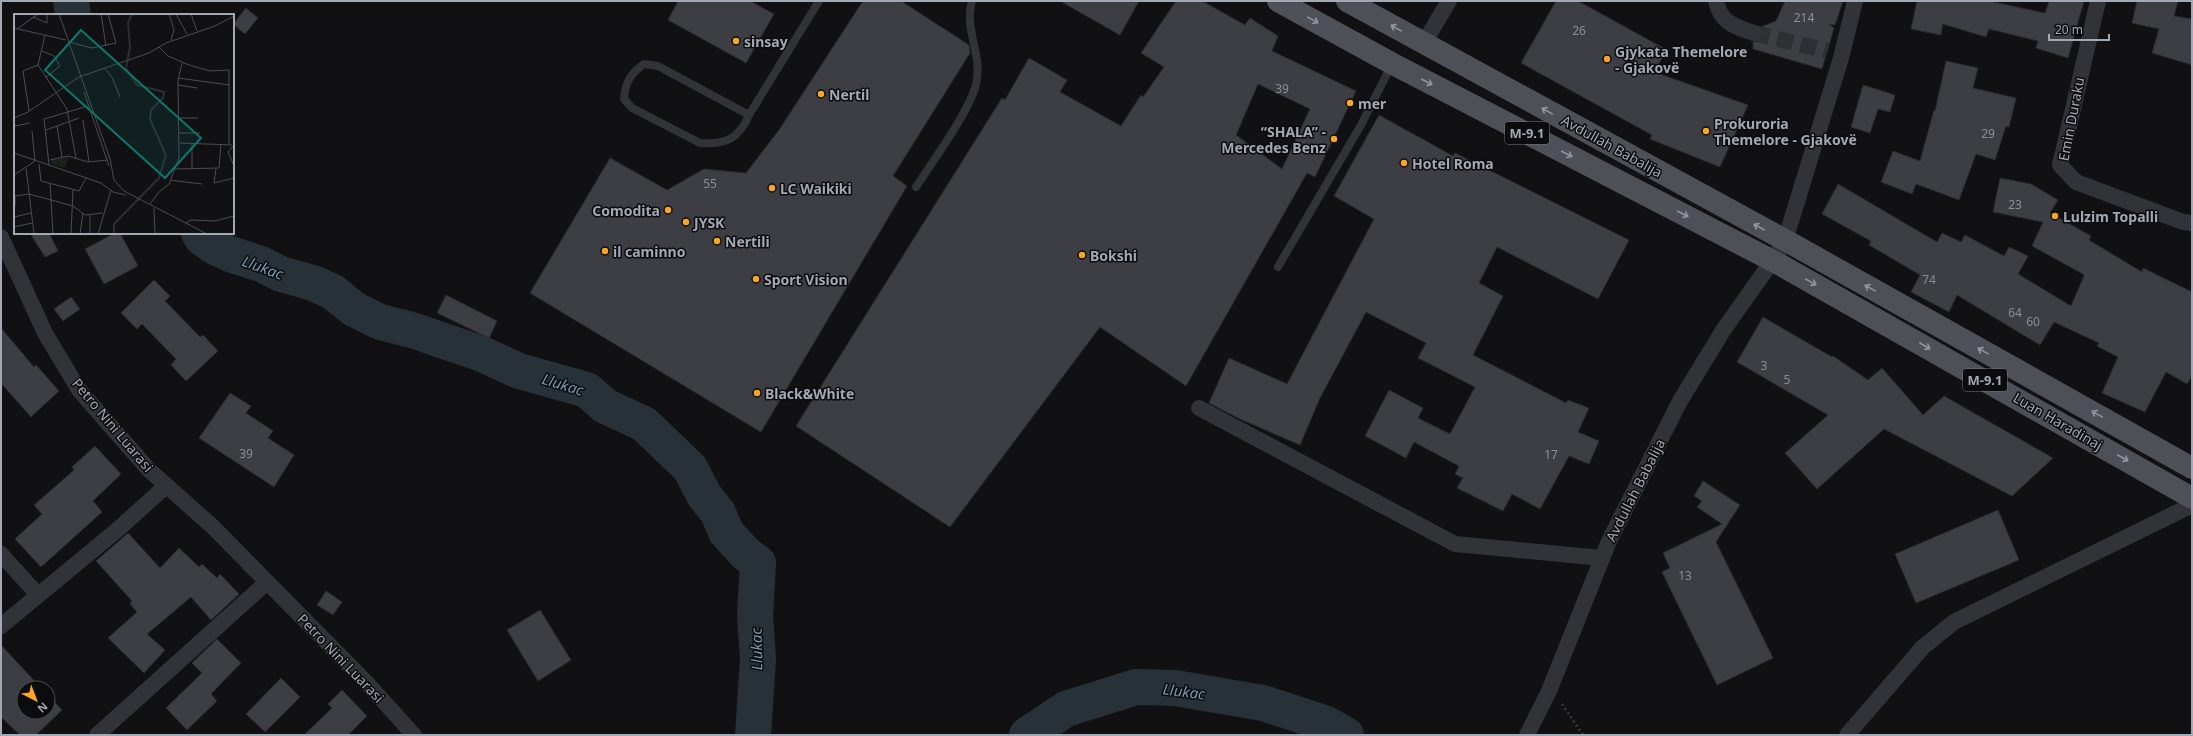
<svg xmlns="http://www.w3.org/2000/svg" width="2193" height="736" font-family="'Noto Sans',sans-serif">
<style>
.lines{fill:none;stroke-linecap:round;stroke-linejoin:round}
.river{stroke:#273137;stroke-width:36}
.building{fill:#3d3e43;stroke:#2b2b2f;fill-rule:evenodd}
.minor-tunnel{stroke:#2e2f33;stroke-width:16;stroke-dasharray:16 8;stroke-linecap:butt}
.path{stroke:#383a3f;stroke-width:2.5;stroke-dasharray:2 3;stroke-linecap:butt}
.service{stroke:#323338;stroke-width:8}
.minor{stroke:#323338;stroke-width:16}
.primary{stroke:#4e5057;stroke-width:22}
.oneway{stroke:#9196a1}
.poi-dot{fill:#f8a624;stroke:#0c0c0e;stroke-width:1.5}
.labels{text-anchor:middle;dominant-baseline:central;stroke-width:3;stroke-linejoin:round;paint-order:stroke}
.number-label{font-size:12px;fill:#898e98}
.shield{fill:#0c0c0e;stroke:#757982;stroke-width:1}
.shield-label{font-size:13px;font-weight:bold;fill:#a2a8b4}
.poi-label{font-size:14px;font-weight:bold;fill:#a2a8b4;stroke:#0c0c0e;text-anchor:start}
.street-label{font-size:14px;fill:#a2a8b4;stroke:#0c0c0e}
.water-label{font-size:15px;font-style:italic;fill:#7799b1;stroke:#0c0c0e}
.inset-river{fill:none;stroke:#273137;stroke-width:2}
.inset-road{fill:none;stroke:#4b4d53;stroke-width:1}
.view{fill:#0f766e;fill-opacity:0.15;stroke:#0f766e;stroke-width:2}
.inset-edge{fill:none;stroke:#a2a8b4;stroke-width:2}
</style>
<rect width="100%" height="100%" fill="#111113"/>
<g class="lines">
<g class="river">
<polyline points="71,1 73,15"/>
<polyline points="199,233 202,238 215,247 230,254 261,264 281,274 313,283 333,292 354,309 380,322 412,330 482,354 519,371 587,390 605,406 644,424 690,468 704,495 718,513 726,532 745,553 758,563 755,615 758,659 753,735"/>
<polyline points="1027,735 1066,709 1136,687 1175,688 1263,703 1327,724 1346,735"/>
</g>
</g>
<g class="building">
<polygon points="678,1 750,1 774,14 746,63 668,20"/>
<polygon points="863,1 901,1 969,45 970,53 893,176 907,186 761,432 530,293 610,158 667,190 704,169 746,173 779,130"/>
<polygon points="1060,1 1139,1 1120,35"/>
<path d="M1176,1H1202L1245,25L1250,18L1278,36L1272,51L1356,91L1315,177L1307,173L1186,386L1100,327L950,527L796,426L1002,98L1005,100L1029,58L1067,80L1060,92L1121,126L1141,95L1143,97L1164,67L1141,53ZM1258,84L1310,109L1282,169L1236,135Z"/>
<polygon points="1556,1 1578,1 1667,50 1654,72 1748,105 1720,167 1650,139 1652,135 1521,63"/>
<polygon points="1785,1 1843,1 1835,25 1828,24 1834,28 1822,69 1753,49 1753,42 1760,40 1763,36 1761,27 1776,21"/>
<polygon points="1917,1 1989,1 2045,13 2049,1 2084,1 2068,58 2036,48 2038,41 1989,29 1986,37 1943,24 1941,35 1911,29"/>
<polygon points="2137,1 2178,1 2174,16 2192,19 2192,65 2152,53 2159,29 2132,23"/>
<polygon points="246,8 258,18 245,34 233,24"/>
<polygon points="1946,61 1978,68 1973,88 2016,98 2009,127 2006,126 1995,160 1976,154 1959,200 1916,184 1912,194 1881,182 1893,151 1920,161 1934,110 1935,111"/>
<polygon points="1863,85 1895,95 1890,112 1878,109 1870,133 1851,127"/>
<polygon points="1379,115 1453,156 1455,153 1629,240 1598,299 1497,247 1479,283 1503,296 1473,355 1566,403 1568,400 1589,408 1578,432 1599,441 1589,464 1569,456 1540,509 1512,494 1503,511 1457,488 1463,478 1455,474 1459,466 1414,442 1406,458 1365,436 1389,390 1423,408 1418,418 1450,434 1475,387 1418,358 1426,343 1366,312 1320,398 1300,445 1240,419 1209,403 1229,358 1287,384 1374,219 1334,196"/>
<polygon points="2000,178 2031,184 2058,200 2050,213 2091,236 2089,240 2142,272 2143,268 2192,292 2192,376 2187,384 2166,372 2145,412 2102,393 2118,357 2097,346 2099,343 2054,322 2040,345 1957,295 1949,312 1911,292 1920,275 1869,245 1871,241 1822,214 1838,184 1937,242 1942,233 1961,242 1965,235 2004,256 2009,247 2028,256 2018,274 2071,306 2084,276 2083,274 2032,246 2043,222 1993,212"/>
<polygon points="30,233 49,233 58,251 45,257"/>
<polygon points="115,233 120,233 138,266 104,284 85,249"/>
<polygon points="154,280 170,296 165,301 200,337 203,335 218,351 186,381 171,365 176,359 142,324 137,329 121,313"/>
<polygon points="446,295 497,321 489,338 437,313"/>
<polygon points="71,297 80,309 63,321 54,309"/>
<polygon points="1763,317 1832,357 1833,356 1868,380 1882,368 1923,415 1944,396 2053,458 2012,496 1884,429 1817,489 1785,453 1828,415 1737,362"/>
<polygon points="1,328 34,367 36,365 59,391 31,417 1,383"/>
<polygon points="230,393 251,406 246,413 273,431 268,438 294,455 274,487 199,438"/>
<polygon points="95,446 121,474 93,501 102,512 41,567 15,539 42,514 34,505 74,470 72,467"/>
<polygon points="1703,481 1740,505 1716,542 1773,658 1717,685 1662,572 1670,568 1663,553 1722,524 1697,507 1702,501 1694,496"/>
<polygon points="1998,510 2019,560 1916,603 1895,554"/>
<polygon points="128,533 160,568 179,548 199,567 202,564 217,578 220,574 239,594 211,620 191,597 147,634 165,650 144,673 108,638 137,612 130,604 132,601 96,561"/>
<polygon points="326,591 342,602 333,615 317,605"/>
<polygon points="540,610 571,660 538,681 507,630"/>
<polygon points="217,639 241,663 211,694 217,701 187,730 166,708 202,673 192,663"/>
<polygon points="1,645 41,688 24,688 24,712 48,712 48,695 62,710 36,735 20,735 1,717"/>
<polygon points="281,678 300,697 265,732 246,714"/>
<polygon points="342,690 367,716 348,735 304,735 332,708 328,704"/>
</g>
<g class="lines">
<polyline class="minor-tunnel" points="1754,33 1827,51"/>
<polyline class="path" points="1562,704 1583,735"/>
<g class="service">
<path d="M749,115L658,66L644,64C631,73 625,82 624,99L632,108L700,143C725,145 739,139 749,115L819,1"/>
<path d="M916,187C932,162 974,106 977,79C981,52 964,28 972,1"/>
<polyline points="1278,267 1361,125 1392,64"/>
</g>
<g class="minor">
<path d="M1716,1C1720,22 1735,27 1754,33"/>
<polyline points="2098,1 2060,165 2076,182 2183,222 2192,223"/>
<polyline points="1424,43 1449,1"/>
<polyline points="1,237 45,333 79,390 149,470 212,526 366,682 414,735"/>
<polyline points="1199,408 1455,544 1602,558"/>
<polyline points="1,554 38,595"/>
<polyline points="1,626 116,531 166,486"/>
<polyline points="97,735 267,582"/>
<polyline points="1527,735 1549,691 1609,541 1680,401 1724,329 1773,260 1785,241 1841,58 1855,1"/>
<polyline points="1847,735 1923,647 1954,622 2192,505"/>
</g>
<g class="primary">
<polyline points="1278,1 1393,64 1777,263 2192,498"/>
<polyline points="1347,1 1794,245 2192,468"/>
</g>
</g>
<defs><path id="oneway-shaft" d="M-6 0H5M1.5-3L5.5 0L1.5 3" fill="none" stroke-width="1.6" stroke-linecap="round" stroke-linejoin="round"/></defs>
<g class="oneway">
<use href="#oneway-shaft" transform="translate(1313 20) rotate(29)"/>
<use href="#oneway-shaft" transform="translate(1396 28) rotate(-151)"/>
<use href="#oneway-shaft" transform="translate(1427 82) rotate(27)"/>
<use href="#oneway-shaft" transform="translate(1547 111) rotate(-151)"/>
<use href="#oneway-shaft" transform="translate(1567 154) rotate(27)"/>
<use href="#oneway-shaft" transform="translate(1683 214) rotate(27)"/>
<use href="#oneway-shaft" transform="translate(1759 227) rotate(-151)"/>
<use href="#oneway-shaft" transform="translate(1811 282) rotate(29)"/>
<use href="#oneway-shaft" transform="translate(1870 288) rotate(-151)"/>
<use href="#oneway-shaft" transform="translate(1925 346) rotate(30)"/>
<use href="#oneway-shaft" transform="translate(1983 351) rotate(-151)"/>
<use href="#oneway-shaft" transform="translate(2097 414) rotate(-151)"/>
<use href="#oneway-shaft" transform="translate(2123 458) rotate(30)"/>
</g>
<g class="poi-dot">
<circle cx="736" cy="41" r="4"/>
<circle cx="1607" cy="59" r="4"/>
<circle cx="821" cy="94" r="4"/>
<circle cx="1350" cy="103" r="4"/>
<circle cx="1706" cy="131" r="4"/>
<circle cx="1334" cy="139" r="4"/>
<circle cx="1404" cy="163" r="4"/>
<circle cx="772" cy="188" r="4"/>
<circle cx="668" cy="210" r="4"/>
<circle cx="2055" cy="216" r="4"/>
<circle cx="686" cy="222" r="4"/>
<circle cx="717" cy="241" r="4"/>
<circle cx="605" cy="251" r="4"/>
<circle cx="1082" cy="255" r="4"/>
<circle cx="756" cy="279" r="4"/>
<circle cx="757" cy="393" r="4"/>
</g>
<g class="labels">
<g class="number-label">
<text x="1804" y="17">214</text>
<text x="1579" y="30">26</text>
<text x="1282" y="88">39</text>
<text x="1988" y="133">29</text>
<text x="710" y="183">55</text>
<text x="2015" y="204">23</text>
<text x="1929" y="279">74</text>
<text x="2015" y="312">64</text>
<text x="2033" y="321">60</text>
<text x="1764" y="365">3</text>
<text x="1787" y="379">5</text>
<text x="246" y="453">39</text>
<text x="1551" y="454">17</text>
<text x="1685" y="575">13</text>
</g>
<g class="shield">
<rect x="1505" y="122" width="44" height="22" rx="3"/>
<rect x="1963" y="369" width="44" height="22" rx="3"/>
</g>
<g class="shield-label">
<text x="1527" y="133">M-9.1</text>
<text x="1985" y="380">M-9.1</text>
</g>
<g class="poi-label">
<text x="744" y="41">sinsay</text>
<text x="1615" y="51">Gjykata Themelore<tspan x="1615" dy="16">- Gjakovë</tspan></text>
<text x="829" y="94">Nertil</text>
<text x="1358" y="103">mer</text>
<text x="1714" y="123">Prokuroria<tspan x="1714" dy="16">Themelore - Gjakovë</tspan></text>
<text x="1326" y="131" text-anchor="end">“SHALA” -<tspan x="1326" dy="16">Mercedes Benz</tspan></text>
<text x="1412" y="163">Hotel Roma</text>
<text x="780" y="188">LC Waikiki</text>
<text x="660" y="210" text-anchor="end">Comodita</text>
<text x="2063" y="216">Lulzim Topalli</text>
<text x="694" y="222">JYSK</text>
<text x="725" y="241">Nertili</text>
<text x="613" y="251">il caminno</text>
<text x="1090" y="255">Bokshi</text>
<text x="764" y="279">Sport Vision</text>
<text x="765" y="393">Black&amp;White</text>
</g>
<g class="street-label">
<text transform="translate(2071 119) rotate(-79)">Emin Duraku</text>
<text transform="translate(1612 146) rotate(29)">Avdullah Babalija</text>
<text transform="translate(2058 421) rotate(30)">Luan Haradinaj</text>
<text transform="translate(113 425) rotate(50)">Petro Nini Luarasi</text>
<text transform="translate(1635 490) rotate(-63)">Avdullah Babalija</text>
<text transform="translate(341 658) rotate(46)">Petro Nini Luarasi</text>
</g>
<g class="water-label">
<text transform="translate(263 267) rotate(20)">Llukac</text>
<text transform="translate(563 384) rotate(17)">Llukac</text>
<text transform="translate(756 649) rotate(-91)">Llukac</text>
<text transform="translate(1184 691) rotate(7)">Llukac</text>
</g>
</g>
<g transform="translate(14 14)">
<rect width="220" height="220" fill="#111113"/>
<path d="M55,143L51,154L38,150L37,146Z" fill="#19211a"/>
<path class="inset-river" d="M100,220V210L145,164L152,141L136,105L137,96L149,84L150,78L123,71L112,54L116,33L114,9L118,0"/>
<path class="inset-road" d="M45,0L96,145L100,166L110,177L193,220M87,0L92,32M155,0L160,16L157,26M162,0L173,20M177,0L183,17M19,3L33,9V0M0,14L52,26M3,15L24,0M31,21L24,51L53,95L62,144M55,28L78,34L102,29L94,0M145,33L154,42L175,51L196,57L215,56V130M28,37L40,42L46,52L32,63M91,55L98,63L106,83M164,64L216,71M164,71L183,74M70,78L95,152M15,97L9,57L24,51M0,104L14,98L65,63L135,39L152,29L201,12L220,2M165,104H184M0,106L1,112L16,109M69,106L75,148M43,112L48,143M32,116L65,104M165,119H186M166,129L218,131M220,131L214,138L220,152M0,139L87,169L99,178L112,181M36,146L54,142L74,148L94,146M25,150L27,167L65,177L72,164M35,151L30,105L74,92M12,154L20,220M178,154V130M161,155L205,154L207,130M202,155L200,169L220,164M0,161L21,147L18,117M156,166L188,170M36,169L39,220M136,190L144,179L155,170L165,144L164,66L168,49M1,192V182L15,180L59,192L71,201L89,199M140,194L141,220M0,203L17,199M172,209L177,206L201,207L220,202M0,213L18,209M57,220L59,176M66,220L69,199M76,220V201M84,220L97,176"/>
<path class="view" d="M67,16L187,124L151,164L31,56Z"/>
<rect width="220" height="220" class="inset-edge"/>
</g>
<rect width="2193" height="736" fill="none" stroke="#a2a8b4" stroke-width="4"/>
<g transform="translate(36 700) rotate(138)"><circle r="19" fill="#0c0c0e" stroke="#484a50"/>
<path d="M0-3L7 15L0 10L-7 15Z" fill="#f8a624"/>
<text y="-6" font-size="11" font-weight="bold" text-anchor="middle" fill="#a2a8b4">N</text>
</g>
<path d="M2049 34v6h60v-6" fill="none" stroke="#a2a8b4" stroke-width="2"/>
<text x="2055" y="34" font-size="12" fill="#a2a8b4" stroke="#0c0c0e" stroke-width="3" paint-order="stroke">20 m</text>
</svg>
